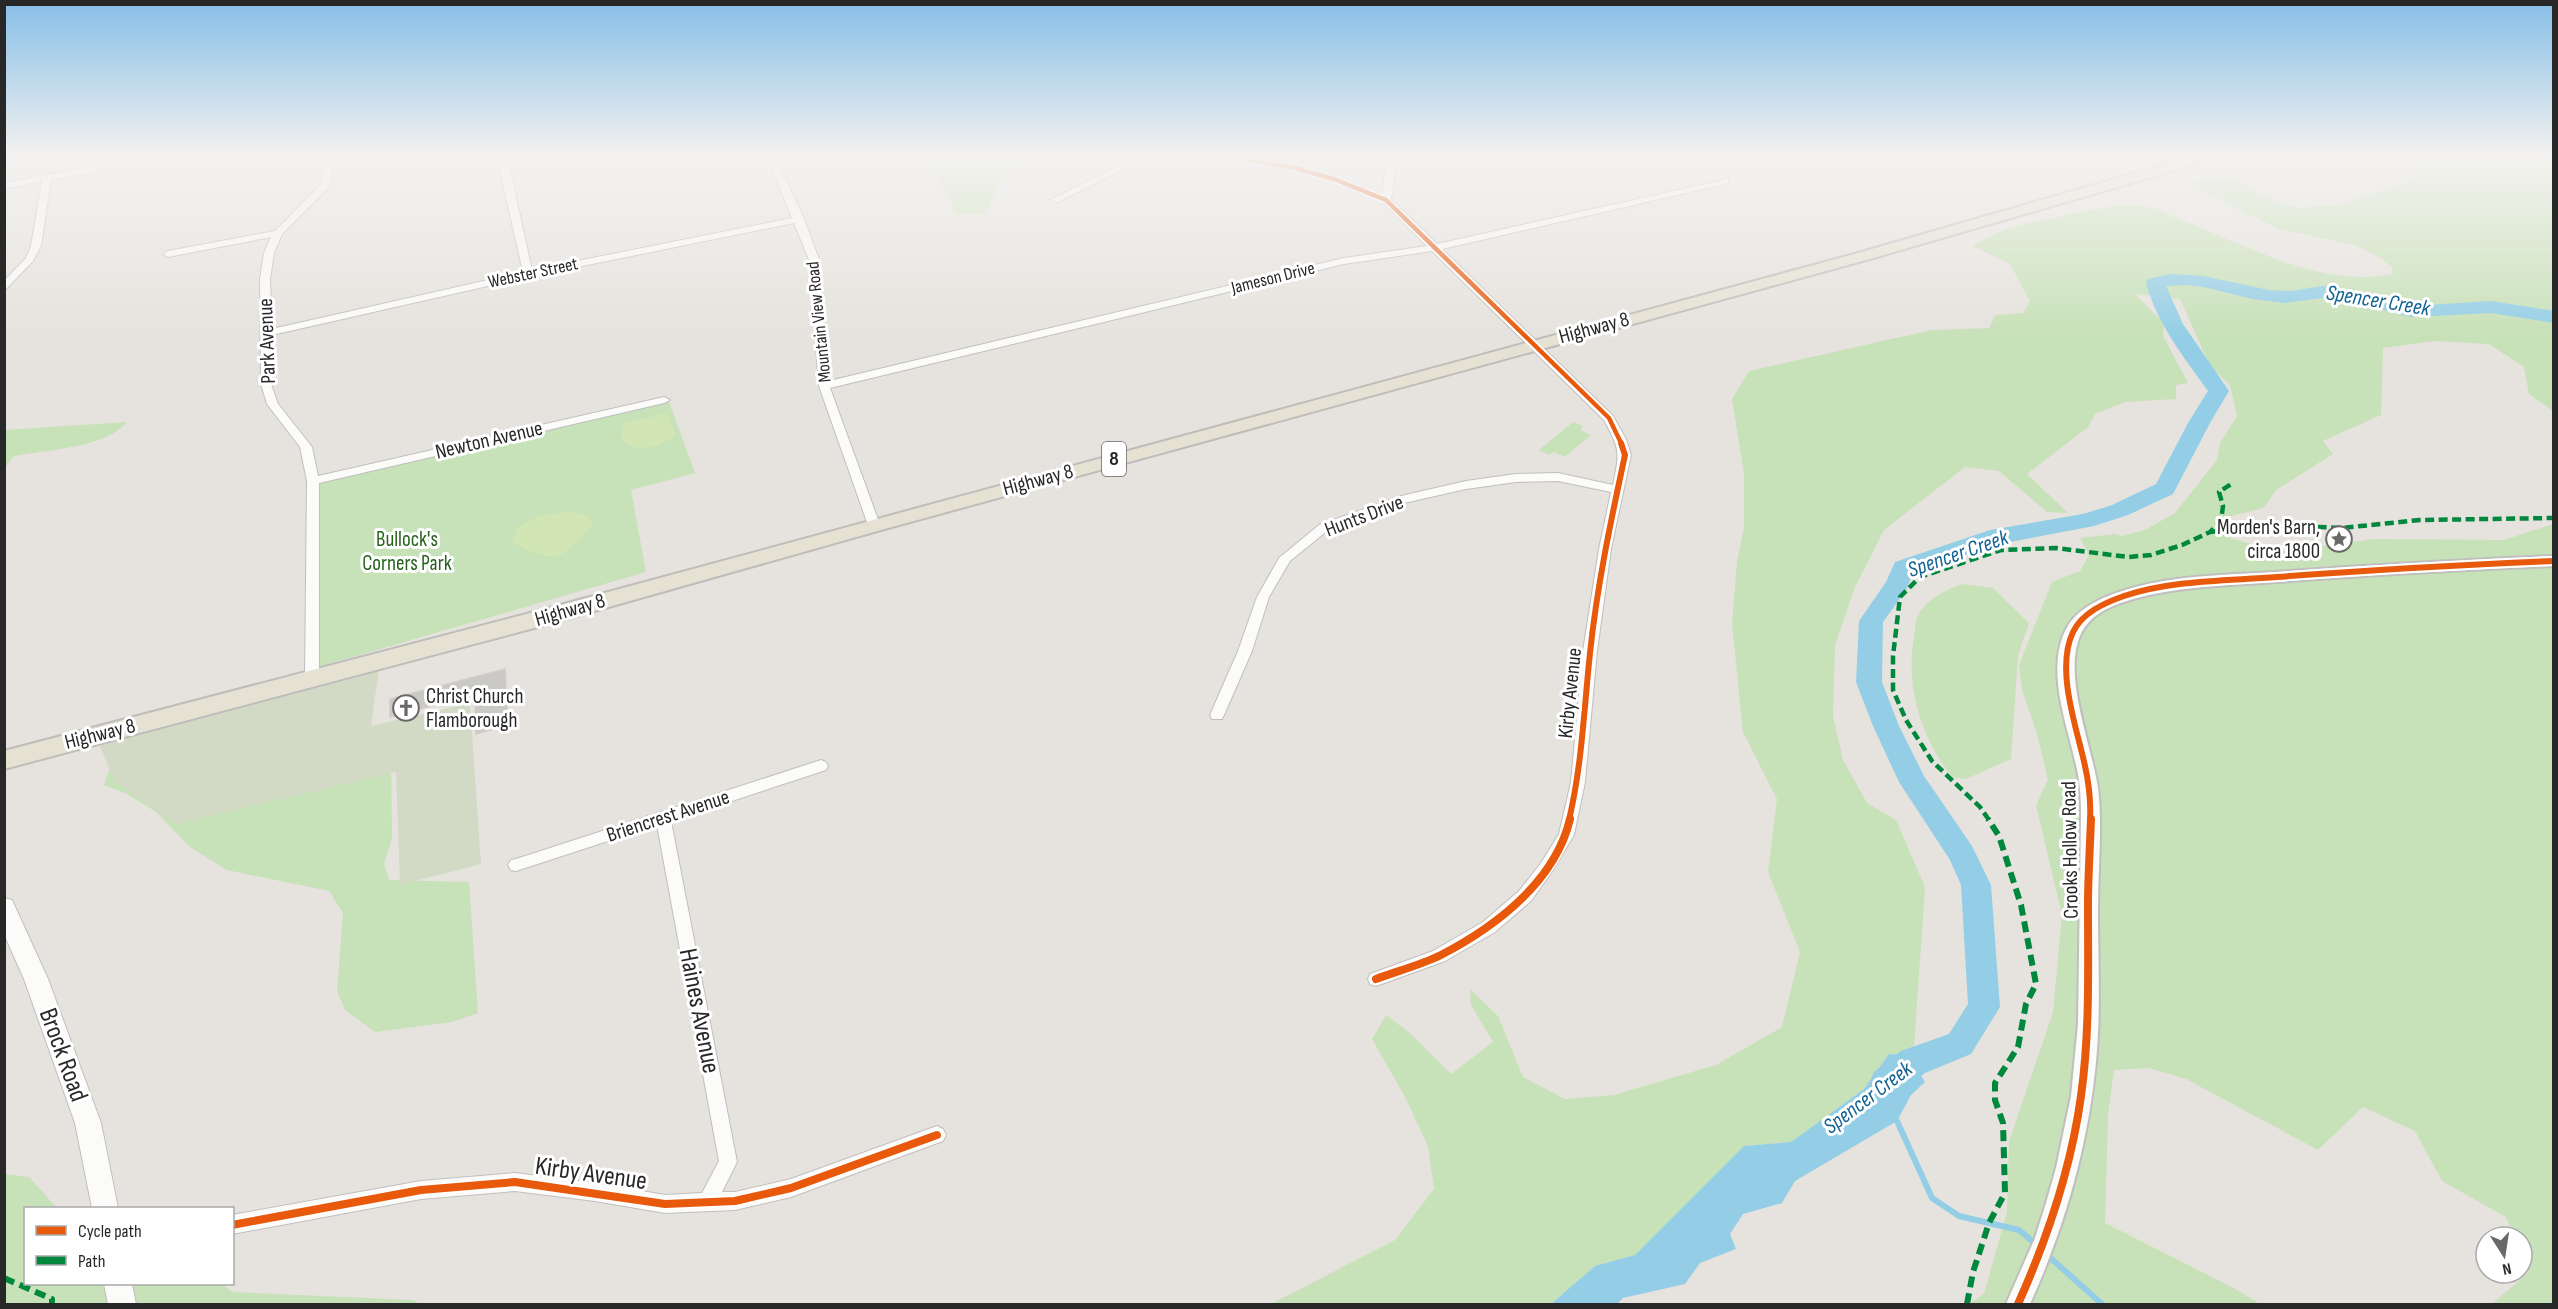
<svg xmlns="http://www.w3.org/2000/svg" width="2558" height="1309" font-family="'Sofia Sans Condensed',sans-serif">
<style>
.green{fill:#c7e1b8}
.cemetery{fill:#d2dac6}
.pitch{fill:#d2e5b5}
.water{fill:#93cee6}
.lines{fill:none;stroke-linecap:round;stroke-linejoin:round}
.stream{stroke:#93cee6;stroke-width:6}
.river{fill:#93cee6;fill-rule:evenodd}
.building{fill:#cbc9c5;stroke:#d1ceca;stroke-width:1.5}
.minor-casing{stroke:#c0bfbf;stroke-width:2}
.tertiary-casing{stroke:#c0bfbf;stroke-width:4}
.secondary-casing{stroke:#c0bfbf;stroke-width:2}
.primary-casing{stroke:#bfbdbc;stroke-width:4}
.minor{fill:#fbfbfa;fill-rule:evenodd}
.tertiary{fill:#fbfbfa;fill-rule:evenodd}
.secondary{fill:#fbfbfa;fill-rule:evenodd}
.primary{fill:#e5e1d3;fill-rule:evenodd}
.quiet-far1{stroke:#00873e;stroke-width:4.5;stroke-dasharray:9 4.5;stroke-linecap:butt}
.quiet{stroke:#00873e;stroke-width:6;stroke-dasharray:11 6;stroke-linecap:butt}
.cycleway-far2-casing{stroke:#fff;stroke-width:8}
.cycleway-far1-casing{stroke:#fff;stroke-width:10}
.cycleway-casing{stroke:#fff;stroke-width:11}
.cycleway-far2{stroke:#e8590c;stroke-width:4.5}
.cycleway-far1{stroke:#e8590c;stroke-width:6}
.cycleway{stroke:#e8590c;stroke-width:8}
.labels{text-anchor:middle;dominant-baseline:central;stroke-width:6;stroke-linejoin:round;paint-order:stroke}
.far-street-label{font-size:18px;fill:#282828;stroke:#fff}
.shield{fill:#fff;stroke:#686868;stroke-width:1.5}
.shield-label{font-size:20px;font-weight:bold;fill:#282828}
.street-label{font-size:21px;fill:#282828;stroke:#fff}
.poi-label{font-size:21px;fill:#282828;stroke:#fff;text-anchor:end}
.park-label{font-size:21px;fill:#28611c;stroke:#fff}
.water-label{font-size:22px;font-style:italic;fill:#126292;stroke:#fff}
.near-street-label{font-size:26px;fill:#282828;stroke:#fff}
</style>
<rect width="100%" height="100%" fill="#e6e3de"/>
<g class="green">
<path d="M928,156H1035C1004,172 999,182 986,214H956Z"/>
<path d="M2409,156H2553V411L2529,394L2524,367L2489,344L2435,341L2383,348L2381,415L2323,441L2333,454L2276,490L2264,508L2227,517L2230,538L2278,552L2374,539L2504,540L2553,524V1304H2492L2529,1272L2522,1255V1237H2515L2506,1217L2442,1181L2415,1131L2363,1107L2318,1150L2186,1079L2149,1068L2114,1070L2108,1115L2105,1223L2232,1287L2260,1304H1969L1984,1294L2007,1212L2009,1142L2053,1012L2062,915L2036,805L2048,780L2037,733L2022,690L2019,665L2052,582L2080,571L2089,555L2080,538L2116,534L2121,536L2145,530L2175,513L2217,460L2220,443L2237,416L2230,385L2210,366L2180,299L2135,294L2164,323L2163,336L2188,383L2176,385V399L2125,402L2095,414L2088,427L2027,474L2068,513L2047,512L1999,471L1965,467L1884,530L1855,587L1835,645L1833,716L1843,760L1867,803L1896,820L1925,887L1913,1062L1905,1055L1889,1054L1864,1089L1791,1142L1744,1146L1635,1255L1595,1266L1551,1304H1271L1395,1240L1434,1189L1428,1146L1404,1095L1372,1039L1386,1015L1411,1034L1451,1074L1493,1042L1471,1005L1470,989L1498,1016L1523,1077L1565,1099L1614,1095L1716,1065L1782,1027L1800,952L1768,872L1777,799L1743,732L1732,624L1737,562L1744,527V474L1732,399L1749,371L1932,330L1989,328L1995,315L2023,313L2030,301L2010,264L1973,246C1998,228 2030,222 2059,217C2087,211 2116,203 2145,206C2160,209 2177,219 2192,224C2253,249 2324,288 2393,274L2392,267L2379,257L2354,245L2279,229L2203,192L2190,182L2233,178L2280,203L2300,208L2339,205L2410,181L2418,174Z"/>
<polygon points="669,402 695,473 631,490 646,572 318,667 319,483"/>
<path d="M127,422C106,448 46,450 14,456L5,468V430Z"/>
<polygon points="1573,422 1583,426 1580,430 1591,435 1565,457 1554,452 1549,455 1539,450"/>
<path d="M1962,584L1993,588L2029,623L2018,655L2011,759L1966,779L1952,777C1922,738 1905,688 1914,638C1915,632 1915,622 1918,616C1927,598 1945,591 1962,584Z"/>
<polygon points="391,749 392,838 384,864 389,880 469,882 478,1013 452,1022 375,1032 345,1010 337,991 343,913 329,891 227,870 190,847 156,812 127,794 104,785 112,763"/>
<polygon points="5,1174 29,1177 57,1208 26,1208 26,1284 221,1284 233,1292 412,1300 421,1304 5,1304"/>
</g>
<polygon class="cemetery" points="379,668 371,726 470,703 481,864 400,885 396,772 176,824 115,781 99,744"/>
<g class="pitch">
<path d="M667,413L676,435C659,447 638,455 621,440L623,424Z"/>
<path d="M566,511L589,516L593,525C562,560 557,565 513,543L516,529L539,516Z"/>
</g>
<polygon class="water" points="1889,1054 1905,1055 1913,1062 1925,1082 1911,1095 1897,1121 1795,1181 1782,1203 1743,1214 1730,1234 1736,1249 1700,1263 1685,1284 1623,1298 1617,1304 1551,1304 1595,1266 1635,1255 1744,1146 1791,1142 1864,1089"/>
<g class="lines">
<g class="stream">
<polyline points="1897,1121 1932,1198 1959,1216 2019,1230 2038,1246"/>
<polyline points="2046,1254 2102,1304"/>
</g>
<path class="river" d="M2171,274L2204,276L2269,290L2290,291L2330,285L2411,306L2491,301L2554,311V323L2491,313L2411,317L2330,297L2285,303L2252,299L2204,287L2188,285L2166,286L2183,324L2229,391L2210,423L2173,494L2128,515L2094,526L1994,545L1913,573L1906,590L1883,622L1882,682L1899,726L1924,776L1972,846L1991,885L2000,1007L1971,1054L1925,1073L1898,1094L1886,1098L1874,1094L1869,1083L1874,1072L1901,1051L1949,1034L1968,1004L1961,885L1950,860L1899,782L1873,726L1856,682L1859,621L1886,582L1895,562L1990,530L2083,514L2112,505L2156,484L2188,423L2208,391C2184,357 2157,324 2146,283L2148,279Z"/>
</g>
<polygon class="building" points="505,669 508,725 476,734 475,694 390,717 390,699"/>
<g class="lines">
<g class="minor-casing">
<g id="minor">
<polygon points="147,156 164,156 160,159 51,180 41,246 33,261 4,291 4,281 26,258 31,246 42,181 4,189 4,183"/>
<path d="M325,156H333L330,186L282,234L274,253L270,279L272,329L523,272L501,175V156H509L511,175L532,270L792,218L767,156H775L804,219L820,262L829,381L1344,258L1427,246L1383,202L1331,181L1294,170L1230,159L1226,156C1280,156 1333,175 1382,195L1385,173L1382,156H1390L1395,173L1391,199L1437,244L1728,179V183L1725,184L1442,249L1613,416L1626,439L1631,455L1611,549L1597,651L1585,782L1574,835L1551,873L1531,901L1495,932L1445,961L1376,986L1370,984L1368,979L1370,974L1433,951L1483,922L1519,891L1541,863L1559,834L1571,782L1583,651L1599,549L1611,492L1558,481L1516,482L1466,489L1404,503L1327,531L1290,561L1269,597L1252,651L1224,715L1222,719H1212L1210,715L1238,651L1257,597L1279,558L1319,525L1401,496L1466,481L1516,474L1558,473L1613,485C1620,451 1620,450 1604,420L1432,251L1344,264L830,388L880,525L874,529L868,525L819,386L810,262L794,223L528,277L272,335L271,384L278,404L312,447L318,476L664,397L670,400L664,403L319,483V680L312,685L307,684L305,680L307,481L300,447L267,404L261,384L260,279L264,253L271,237L168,257L163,254L168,251L275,231L321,185Z"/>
<polygon points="1139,156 1150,156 1058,202 1050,200"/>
<polygon points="821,760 826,762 828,766 826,770 671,821 737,1162 722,1192 735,1192 791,1179 937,1126 943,1129 946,1135 943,1141 791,1197 735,1210 665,1213 595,1201 515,1191 421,1199 232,1234 232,1215 421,1181 515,1173 595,1183 665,1195 702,1193 719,1161 657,825 516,871 511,870 508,865 511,860 516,859"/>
</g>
</g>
<g class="tertiary-casing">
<path id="tertiary" d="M2554,556V566C2461,570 2369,575 2277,582C2235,585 2191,586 2149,595C2129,600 2105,606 2090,621C2052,659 2096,750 2099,797C2102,834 2098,871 2098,909C2098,960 2101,1011 2096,1062C2088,1146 2065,1227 2030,1304H2006L2035,1238L2046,1203L2056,1168L2071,1096L2078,1024L2081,815C2081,798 2080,781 2076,765C2067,724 2046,672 2065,631C2075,610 2098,599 2119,592C2169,575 2224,575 2276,572C2369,565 2461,560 2554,556Z"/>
</g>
<g class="secondary-casing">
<g id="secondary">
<polygon points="4,898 12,900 48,979 101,1123 118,1208 92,1208 75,1123 24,979 4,934"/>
<polygon points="104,1284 132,1284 136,1304 108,1304"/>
</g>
</g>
<g class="primary-casing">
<polygon id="primary" points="2194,156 2216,156 2214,159 1870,259 881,530 538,627 4,769 4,751 538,611 1858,253"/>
</g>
<use href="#minor" class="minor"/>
<use href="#tertiary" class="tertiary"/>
<use href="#secondary" class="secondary"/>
<use href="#primary" class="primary"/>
<g class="quiet-far1">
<polyline points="2210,532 2274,525 2342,528 2420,520 2554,518"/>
<polyline points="1989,820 1980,807 1932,761 1906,720 1893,690 1893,656 1900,597 1920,577 2001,550 2056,548 2128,557 2151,555 2182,545 2210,532 2221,521 2223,506 2219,492 2234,482"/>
</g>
<g class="quiet">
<polyline points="4,1278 52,1299 52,1304"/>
<polyline points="1967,1304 1973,1272 1989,1223 2005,1193 2003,1123 1995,1100 1995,1083 2018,1047 2026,1004 2036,984 2021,905 1999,836 1988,819"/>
</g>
<g class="cycleway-far2-casing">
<polyline id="cycleway-far2" points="1230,156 1295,168 1334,179 1386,200 1609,418 1622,445"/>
</g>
<g class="cycleway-far1-casing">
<g id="cycleway-far1">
<path d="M1569,820C1582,765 1584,709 1590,653C1597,586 1611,520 1625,455L1621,443"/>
<path d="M2090,820C2091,802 2089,784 2085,766C2077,728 2055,670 2073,632C2082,613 2104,603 2124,596C2172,580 2226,581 2277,577C2369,570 2461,565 2554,561"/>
</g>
</g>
<g class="cycleway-casing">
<g id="cycleway">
<path d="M1376,979C1397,971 1421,965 1441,955C1495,927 1555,882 1570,819"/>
<polyline points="232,1225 421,1190 515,1182 665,1204 735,1201 791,1188 937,1135"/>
<path d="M2018,1304C2048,1237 2071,1169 2081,1096C2090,1032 2088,969 2088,905C2088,876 2090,848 2091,819"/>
</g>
</g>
<use href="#cycleway-far2" class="cycleway-far2"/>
<use href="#cycleway-far1" class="cycleway-far1"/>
<use href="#cycleway" class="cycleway"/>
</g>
<linearGradient id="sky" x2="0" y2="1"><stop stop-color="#86bee7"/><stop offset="0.46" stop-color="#f4f2f0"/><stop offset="1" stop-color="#f4f2f0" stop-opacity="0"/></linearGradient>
<rect width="2558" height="339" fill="url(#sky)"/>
<defs>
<g id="sight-ring" transform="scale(1.35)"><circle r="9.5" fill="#fff" stroke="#6a6968" stroke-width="1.5"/><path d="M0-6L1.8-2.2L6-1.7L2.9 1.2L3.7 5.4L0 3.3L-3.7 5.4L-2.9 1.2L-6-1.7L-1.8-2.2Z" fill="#6a6968"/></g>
<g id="church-ring" transform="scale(1.35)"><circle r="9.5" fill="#fff" stroke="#6a6968" stroke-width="1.5"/><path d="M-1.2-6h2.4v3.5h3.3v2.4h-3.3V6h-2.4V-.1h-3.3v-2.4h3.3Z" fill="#6a6968"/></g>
</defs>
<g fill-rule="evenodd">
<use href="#sight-ring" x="2339" y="539"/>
<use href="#church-ring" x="406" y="708"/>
</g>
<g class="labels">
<g class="far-street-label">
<text transform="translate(533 273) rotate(-12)">Webster Street</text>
<text transform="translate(1273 278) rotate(-14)">Jameson Drive</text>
<text transform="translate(819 322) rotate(-96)">Mountain View Road</text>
</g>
<rect class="shield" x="1102" y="442" width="24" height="34" rx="4.5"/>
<g class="shield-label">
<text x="1114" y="459">8</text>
</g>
<g class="street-label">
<text transform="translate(1594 328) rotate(-15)">Highway 8</text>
<text transform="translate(267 341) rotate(-92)">Park Avenue</text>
<text transform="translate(489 440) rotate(-13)">Newton Avenue</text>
<text transform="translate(1038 480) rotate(-15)">Highway 8</text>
<text transform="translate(1364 516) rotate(-21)">Hunts Drive</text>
<text transform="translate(570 610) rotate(-16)">Highway 8</text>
<text transform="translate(1570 693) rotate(-84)">Kirby Avenue</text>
<text transform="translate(100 734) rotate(-14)">Highway 8</text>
<text transform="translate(668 816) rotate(-18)">Briencrest Avenue</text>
<text transform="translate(2070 850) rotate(-91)">Crooks Hollow Road</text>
</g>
<g class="poi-label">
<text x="2320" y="527">Morden's Barn,<tspan x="2320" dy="24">circa 1800</tspan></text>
<text x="426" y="696" text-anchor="start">Christ Church<tspan x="426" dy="24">Flamborough</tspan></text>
</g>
<g class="park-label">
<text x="407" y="539">Bullock's<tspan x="407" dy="24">Corners Park</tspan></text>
</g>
<g class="water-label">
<text transform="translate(2378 301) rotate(9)">Spencer Creek</text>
<text transform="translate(1958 554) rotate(-19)">Spencer Creek</text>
<text transform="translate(1868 1098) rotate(-37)">Spencer Creek</text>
</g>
<g class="near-street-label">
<text transform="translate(699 1011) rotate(79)">Haines Avenue</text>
<text transform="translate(63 1055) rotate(70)">Brock Road</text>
<text transform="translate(591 1174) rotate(8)">Kirby Avenue</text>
</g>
</g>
<rect width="2558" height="1309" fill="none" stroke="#282828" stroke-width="12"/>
<rect x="24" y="1207" width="210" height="78" fill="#ffffff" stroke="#a9a9a9" stroke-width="1.5"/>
<rect x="36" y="1226" width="30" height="9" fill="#e8590c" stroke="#a9a9a9" stroke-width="1.5"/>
<text x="78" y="1237" font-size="18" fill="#282828">Cycle path</text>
<rect x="36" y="1256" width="30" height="9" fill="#00873e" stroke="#a9a9a9" stroke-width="1.5"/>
<text x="78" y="1267" font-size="18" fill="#282828">Path</text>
<g transform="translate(2504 1255) rotate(168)"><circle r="28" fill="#ffffff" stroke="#a9a9a9" stroke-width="1.5"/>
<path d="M0-4.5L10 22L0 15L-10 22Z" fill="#6a6968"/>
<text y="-9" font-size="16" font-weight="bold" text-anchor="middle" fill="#282828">N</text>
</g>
</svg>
